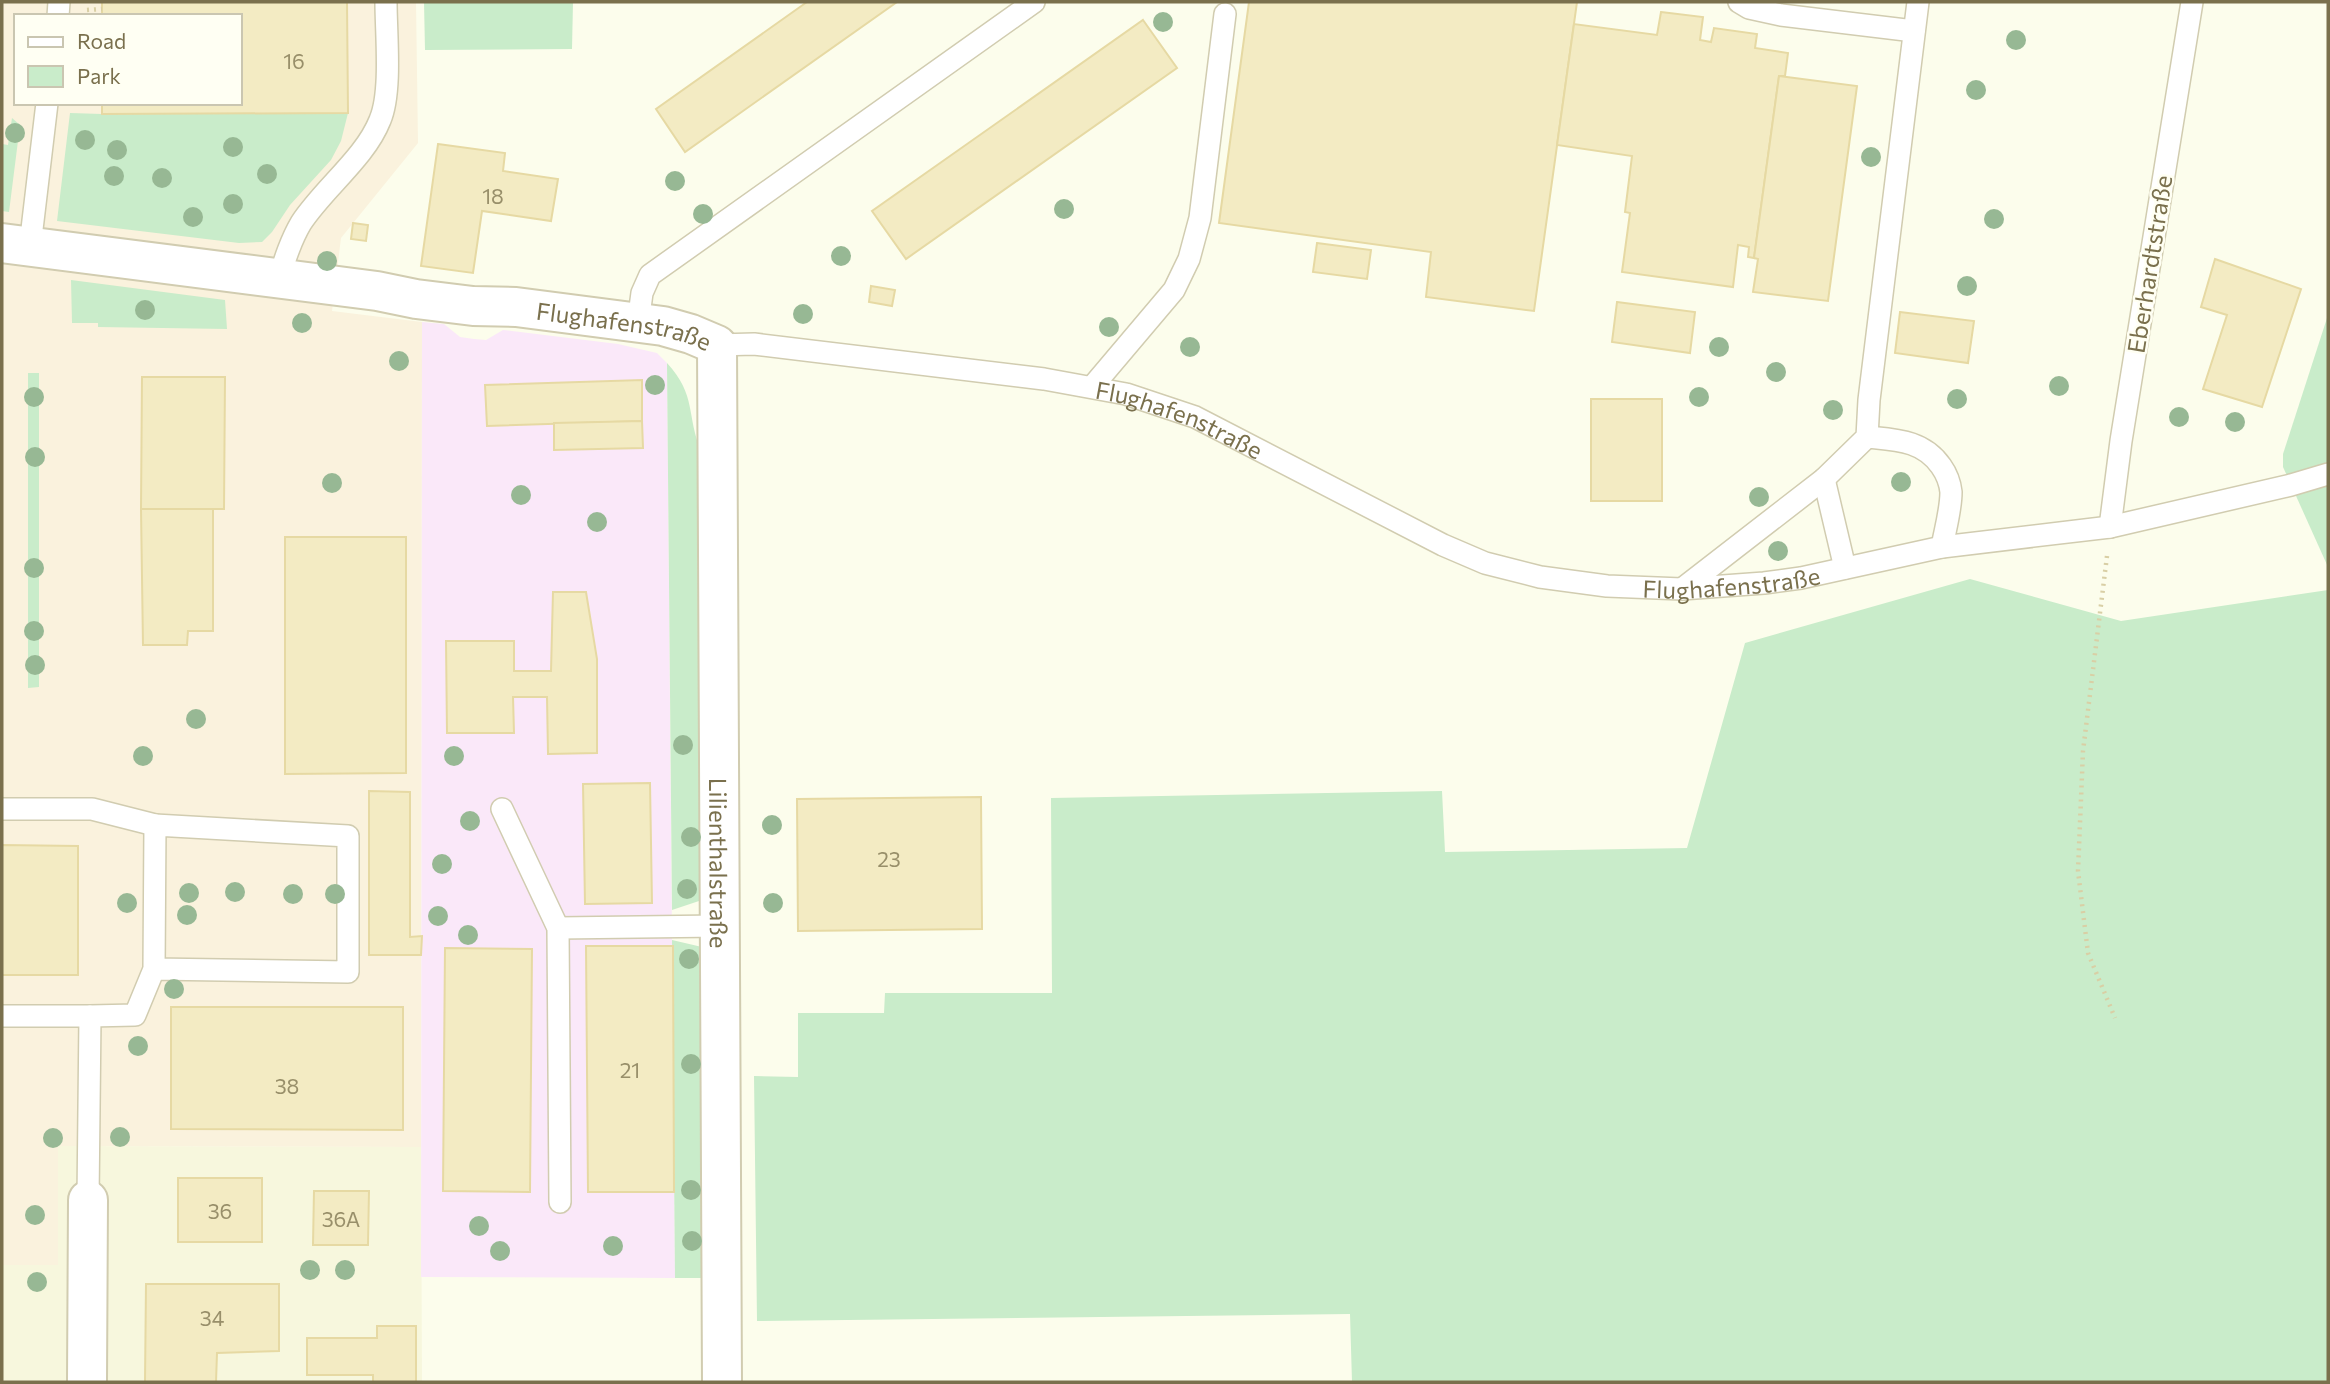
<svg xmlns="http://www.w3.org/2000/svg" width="2330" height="1384" font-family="Commissioner,sans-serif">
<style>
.residential{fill:#f7f7dd}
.commercial{fill:#faf2dd;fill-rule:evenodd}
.education{fill:#fae8f9}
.green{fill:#c9ecca}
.building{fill:#f3ebc3;stroke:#e6d9a3;stroke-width:2}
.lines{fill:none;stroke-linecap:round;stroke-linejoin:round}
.lane-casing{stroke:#d1ccb0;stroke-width:24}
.street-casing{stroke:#d1ccb0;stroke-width:42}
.path{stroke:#d9cfa5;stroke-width:4.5;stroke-dasharray:2 5;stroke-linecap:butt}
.lane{stroke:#fff;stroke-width:21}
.street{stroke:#fff;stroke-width:38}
.tree{fill:#97b894}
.labels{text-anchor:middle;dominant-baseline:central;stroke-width:5;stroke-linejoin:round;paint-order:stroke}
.number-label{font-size:21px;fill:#988f6a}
.street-label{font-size:24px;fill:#7a704d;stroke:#fffff3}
</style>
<rect width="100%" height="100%" fill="#fcfdec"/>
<polygon class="residential" points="58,1146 421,1147 422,1382 2,1382 2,1265 57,1264"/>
<path class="commercial" d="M2,2H416L418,143L341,238L332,311L422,322L421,1147L58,1146V1265H2ZM16,16H240V103H16Z"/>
<polygon class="education" points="422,322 444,324 460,337 474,339 486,340 503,330 618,344 657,353 667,363 675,1278 421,1277"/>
<g class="green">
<polygon points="424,2 573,2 572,49 425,50"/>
<polygon points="70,113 102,114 348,113 341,141 331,160 290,205 272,232 262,242 239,243 57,221"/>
<polygon points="12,118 20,125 9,212 2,211 2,144 8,145"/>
<polygon points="71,280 225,300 227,329 98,327 98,323 72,323"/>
<polygon points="2328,315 2328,567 2283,467 2283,454"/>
<path d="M667,363C697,396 686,415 701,451L702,900L672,910Z"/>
<polygon points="28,373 39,373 39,687 28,688"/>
<polygon points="1970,579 2121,621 2328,590 2328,1382 1352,1382 1350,1314 757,1321 754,1076 798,1077 798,1013 884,1013 885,993 1052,993 1051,798 1442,791 1445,852 1687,848 1745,643"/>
<polygon points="672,940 702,947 704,1278 675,1278"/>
</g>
<g class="building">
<polygon points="102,2 347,2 348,113 102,114 102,103 240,103 240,16 102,16"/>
<polygon points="807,2 897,2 685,152 656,109"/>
<polygon points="1249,2 1577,2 1534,311 1426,297 1431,252 1219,223"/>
<polygon points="1661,12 1703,17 1700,40 1711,42 1714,28 1757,34 1755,48 1788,53 1785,76 1779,76 1754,258 1748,257 1749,247 1738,245 1733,287 1622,272 1630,213 1625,212 1632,156 1557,145 1574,24 1657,35"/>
<polygon points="1143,20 1177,68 906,259 872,211"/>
<polygon points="1779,76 1857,86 1828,301 1753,292 1758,259 1754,258"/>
<polygon points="438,144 505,153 503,171 558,179 551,221 482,211 473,273 421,266"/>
<polygon points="353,223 368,225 366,241 351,239"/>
<polygon points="1317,243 1371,250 1367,279 1313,272"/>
<polygon points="2215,259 2301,289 2262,407 2203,389 2227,315 2201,307"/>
<polygon points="871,286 895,290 892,306 869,302"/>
<polygon points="1617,302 1695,312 1690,353 1612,342"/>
<polygon points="1900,312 1974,321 1968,363 1895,353"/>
<polygon points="142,377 225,377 224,509 141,509"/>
<polygon points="642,380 642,421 487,426 485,385"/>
<rect x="1591" y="399" width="71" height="102"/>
<polygon points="642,421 643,448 554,450 554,423"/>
<polygon points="141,509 213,509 213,631 188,631 187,645 143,645"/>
<polygon points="285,537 406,537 406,773 285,774"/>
<polygon points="553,592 586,592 597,659 597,753 548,754 547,697 513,697 514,733 447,733 446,641 514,641 514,671 551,671"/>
<polygon points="650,783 652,903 585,904 583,784"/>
<polygon points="369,791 410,792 410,937 422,936 421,955 369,955"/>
<polygon points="981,797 982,929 798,931 797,799"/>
<polygon points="2,845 78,846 78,975 2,975"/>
<polygon points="586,946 673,946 674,1192 588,1192"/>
<polygon points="445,948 532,949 530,1192 443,1191"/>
<polygon points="171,1007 403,1007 403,1130 171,1129"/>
<rect x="178" y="1178" width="84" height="64"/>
<polygon points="314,1191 369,1191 368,1245 313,1245"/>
<polygon points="146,1284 279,1284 279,1351 217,1353 216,1382 145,1382"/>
<polygon points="377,1326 416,1326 416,1382 373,1382 373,1375 307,1375 307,1338 377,1338"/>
</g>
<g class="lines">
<g class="lane-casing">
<g id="lane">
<polyline points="1739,2 1749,8 1781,15 1914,31"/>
<polyline points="58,16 59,2"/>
<polyline points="30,246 47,103"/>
<path d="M279,278C285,259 291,240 301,223C324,188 365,158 380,120C392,92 386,34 386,2"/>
<polyline points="638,323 642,293 650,275 1034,2"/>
<path id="s1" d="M717,345L754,344L1044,379L1126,394L1195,417L1443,545L1485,563L1540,577L1607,586L1682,589L1764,583L1801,578L1942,547L2110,527L2291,485L2328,474"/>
<polyline points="1092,387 1174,290 1189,259 1200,218 1225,14"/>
<path d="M1867,437C1896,440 1923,440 1941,466C1946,473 1950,483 1951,492C1951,510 1945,530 1942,547"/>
<polyline points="1824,479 1845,568"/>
<polyline points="2110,527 2121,441 2192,2"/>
<polyline points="1682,589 1824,479 1867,437 1869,400 1918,2"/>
<polyline points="2,809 92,809 155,825"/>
<polyline points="502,809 558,928 560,1202"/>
<polyline points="558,928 720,926"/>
<polyline points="2,1016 90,1016 88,1200"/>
<polyline points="90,1016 135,1015 154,969 155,825 348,836 348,972 154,969"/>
</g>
</g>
<g class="street-casing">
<g id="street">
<path id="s2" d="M2,243L377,291L416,299L473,306L516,307L663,326L691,334L717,345L722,1382"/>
<polyline points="87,1382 88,1200"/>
</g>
</g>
<g class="path">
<polyline points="87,10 102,9"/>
<polyline points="2107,556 2083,751 2078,871 2088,953 2115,1018"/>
</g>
<use href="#lane" class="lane"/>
<use href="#street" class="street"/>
</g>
<g class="tree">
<circle cx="1163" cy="22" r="10"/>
<circle cx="2016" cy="40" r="10"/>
<circle cx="1976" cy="90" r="10"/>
<circle cx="15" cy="133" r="10"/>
<circle cx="85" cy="140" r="10"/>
<circle cx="233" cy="147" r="10"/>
<circle cx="117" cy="150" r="10"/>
<circle cx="1871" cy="157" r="10"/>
<circle cx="267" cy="174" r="10"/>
<circle cx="114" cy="176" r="10"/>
<circle cx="162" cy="178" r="10"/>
<circle cx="675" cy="181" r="10"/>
<circle cx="233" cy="204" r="10"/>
<circle cx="1064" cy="209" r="10"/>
<circle cx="703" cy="214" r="10"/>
<circle cx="193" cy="217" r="10"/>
<circle cx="1994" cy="219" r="10"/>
<circle cx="841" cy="256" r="10"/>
<circle cx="327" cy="261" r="10"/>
<circle cx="1967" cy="286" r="10"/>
<circle cx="145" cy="310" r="10"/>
<circle cx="803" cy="314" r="10"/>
<circle cx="302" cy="323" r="10"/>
<circle cx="1109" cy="327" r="10"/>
<circle cx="1190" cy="347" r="10"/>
<circle cx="1719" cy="347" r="10"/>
<circle cx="399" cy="361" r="10"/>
<circle cx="1776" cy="372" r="10"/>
<circle cx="655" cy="385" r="10"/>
<circle cx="2059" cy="386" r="10"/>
<circle cx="34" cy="397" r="10"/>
<circle cx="1699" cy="397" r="10"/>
<circle cx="1957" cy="399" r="10"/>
<circle cx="1833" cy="410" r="10"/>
<circle cx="2179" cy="417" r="10"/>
<circle cx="2235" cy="422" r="10"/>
<circle cx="35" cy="457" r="10"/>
<circle cx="1901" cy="482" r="10"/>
<circle cx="332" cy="483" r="10"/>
<circle cx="521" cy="495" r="10"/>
<circle cx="1759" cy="497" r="10"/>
<circle cx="597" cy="522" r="10"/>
<circle cx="1778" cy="551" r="10"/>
<circle cx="34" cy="568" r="10"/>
<circle cx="34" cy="631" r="10"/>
<circle cx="35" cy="665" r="10"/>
<circle cx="196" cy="719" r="10"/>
<circle cx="683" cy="745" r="10"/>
<circle cx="143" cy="756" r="10"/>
<circle cx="454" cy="756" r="10"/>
<circle cx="470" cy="821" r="10"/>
<circle cx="772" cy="825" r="10"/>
<circle cx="691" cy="837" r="10"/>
<circle cx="442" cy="864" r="10"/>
<circle cx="687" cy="889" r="10"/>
<circle cx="235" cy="892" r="10"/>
<circle cx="189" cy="893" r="10"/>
<circle cx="293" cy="894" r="10"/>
<circle cx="335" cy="894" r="10"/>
<circle cx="127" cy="903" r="10"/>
<circle cx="773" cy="903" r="10"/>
<circle cx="187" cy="915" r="10"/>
<circle cx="438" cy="916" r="10"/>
<circle cx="468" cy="935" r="10"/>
<circle cx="689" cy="959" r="10"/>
<circle cx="174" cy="989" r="10"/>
<circle cx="138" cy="1046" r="10"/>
<circle cx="691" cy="1064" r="10"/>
<circle cx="120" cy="1137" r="10"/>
<circle cx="53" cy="1138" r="10"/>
<circle cx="691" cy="1190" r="10"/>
<circle cx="35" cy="1215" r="10"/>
<circle cx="479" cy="1226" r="10"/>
<circle cx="692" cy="1241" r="10"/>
<circle cx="613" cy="1246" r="10"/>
<circle cx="500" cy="1251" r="10"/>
<circle cx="310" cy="1270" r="10"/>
<circle cx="345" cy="1270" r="10"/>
<circle cx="37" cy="1282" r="10"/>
</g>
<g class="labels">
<g class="number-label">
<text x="294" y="60">16</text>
<text x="493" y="195">18</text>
<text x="889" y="858">23</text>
<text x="630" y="1069">21</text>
<text x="287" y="1085">38</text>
<text x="220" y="1210">36</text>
<text x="341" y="1218">36A</text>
<text x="212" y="1317">34</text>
</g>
<g class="street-label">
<text transform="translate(2149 264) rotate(-81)">Eberhardtstraße</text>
<text stroke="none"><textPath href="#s2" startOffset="628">Flughafenstraße</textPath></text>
<text stroke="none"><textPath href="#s1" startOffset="471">Flughafenstraße</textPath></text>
<text stroke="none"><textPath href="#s1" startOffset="1059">Flughafenstraße</textPath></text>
<text stroke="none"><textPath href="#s2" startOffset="1242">Lilienthalstraße</textPath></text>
</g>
</g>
<rect width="2330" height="1384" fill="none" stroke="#7a704d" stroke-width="7"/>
<rect x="14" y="14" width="228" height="91" fill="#fffff3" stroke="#cac6b1" stroke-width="2"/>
<rect x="28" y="37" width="35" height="10" fill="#ffffff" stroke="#cac6b1" stroke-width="2"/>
<text x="77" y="49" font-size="21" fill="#7a704d">Road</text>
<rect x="28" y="66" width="35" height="21" fill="#c9ecca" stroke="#cac6b1" stroke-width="2"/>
<text x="77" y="84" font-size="21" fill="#7a704d">Park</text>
</svg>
